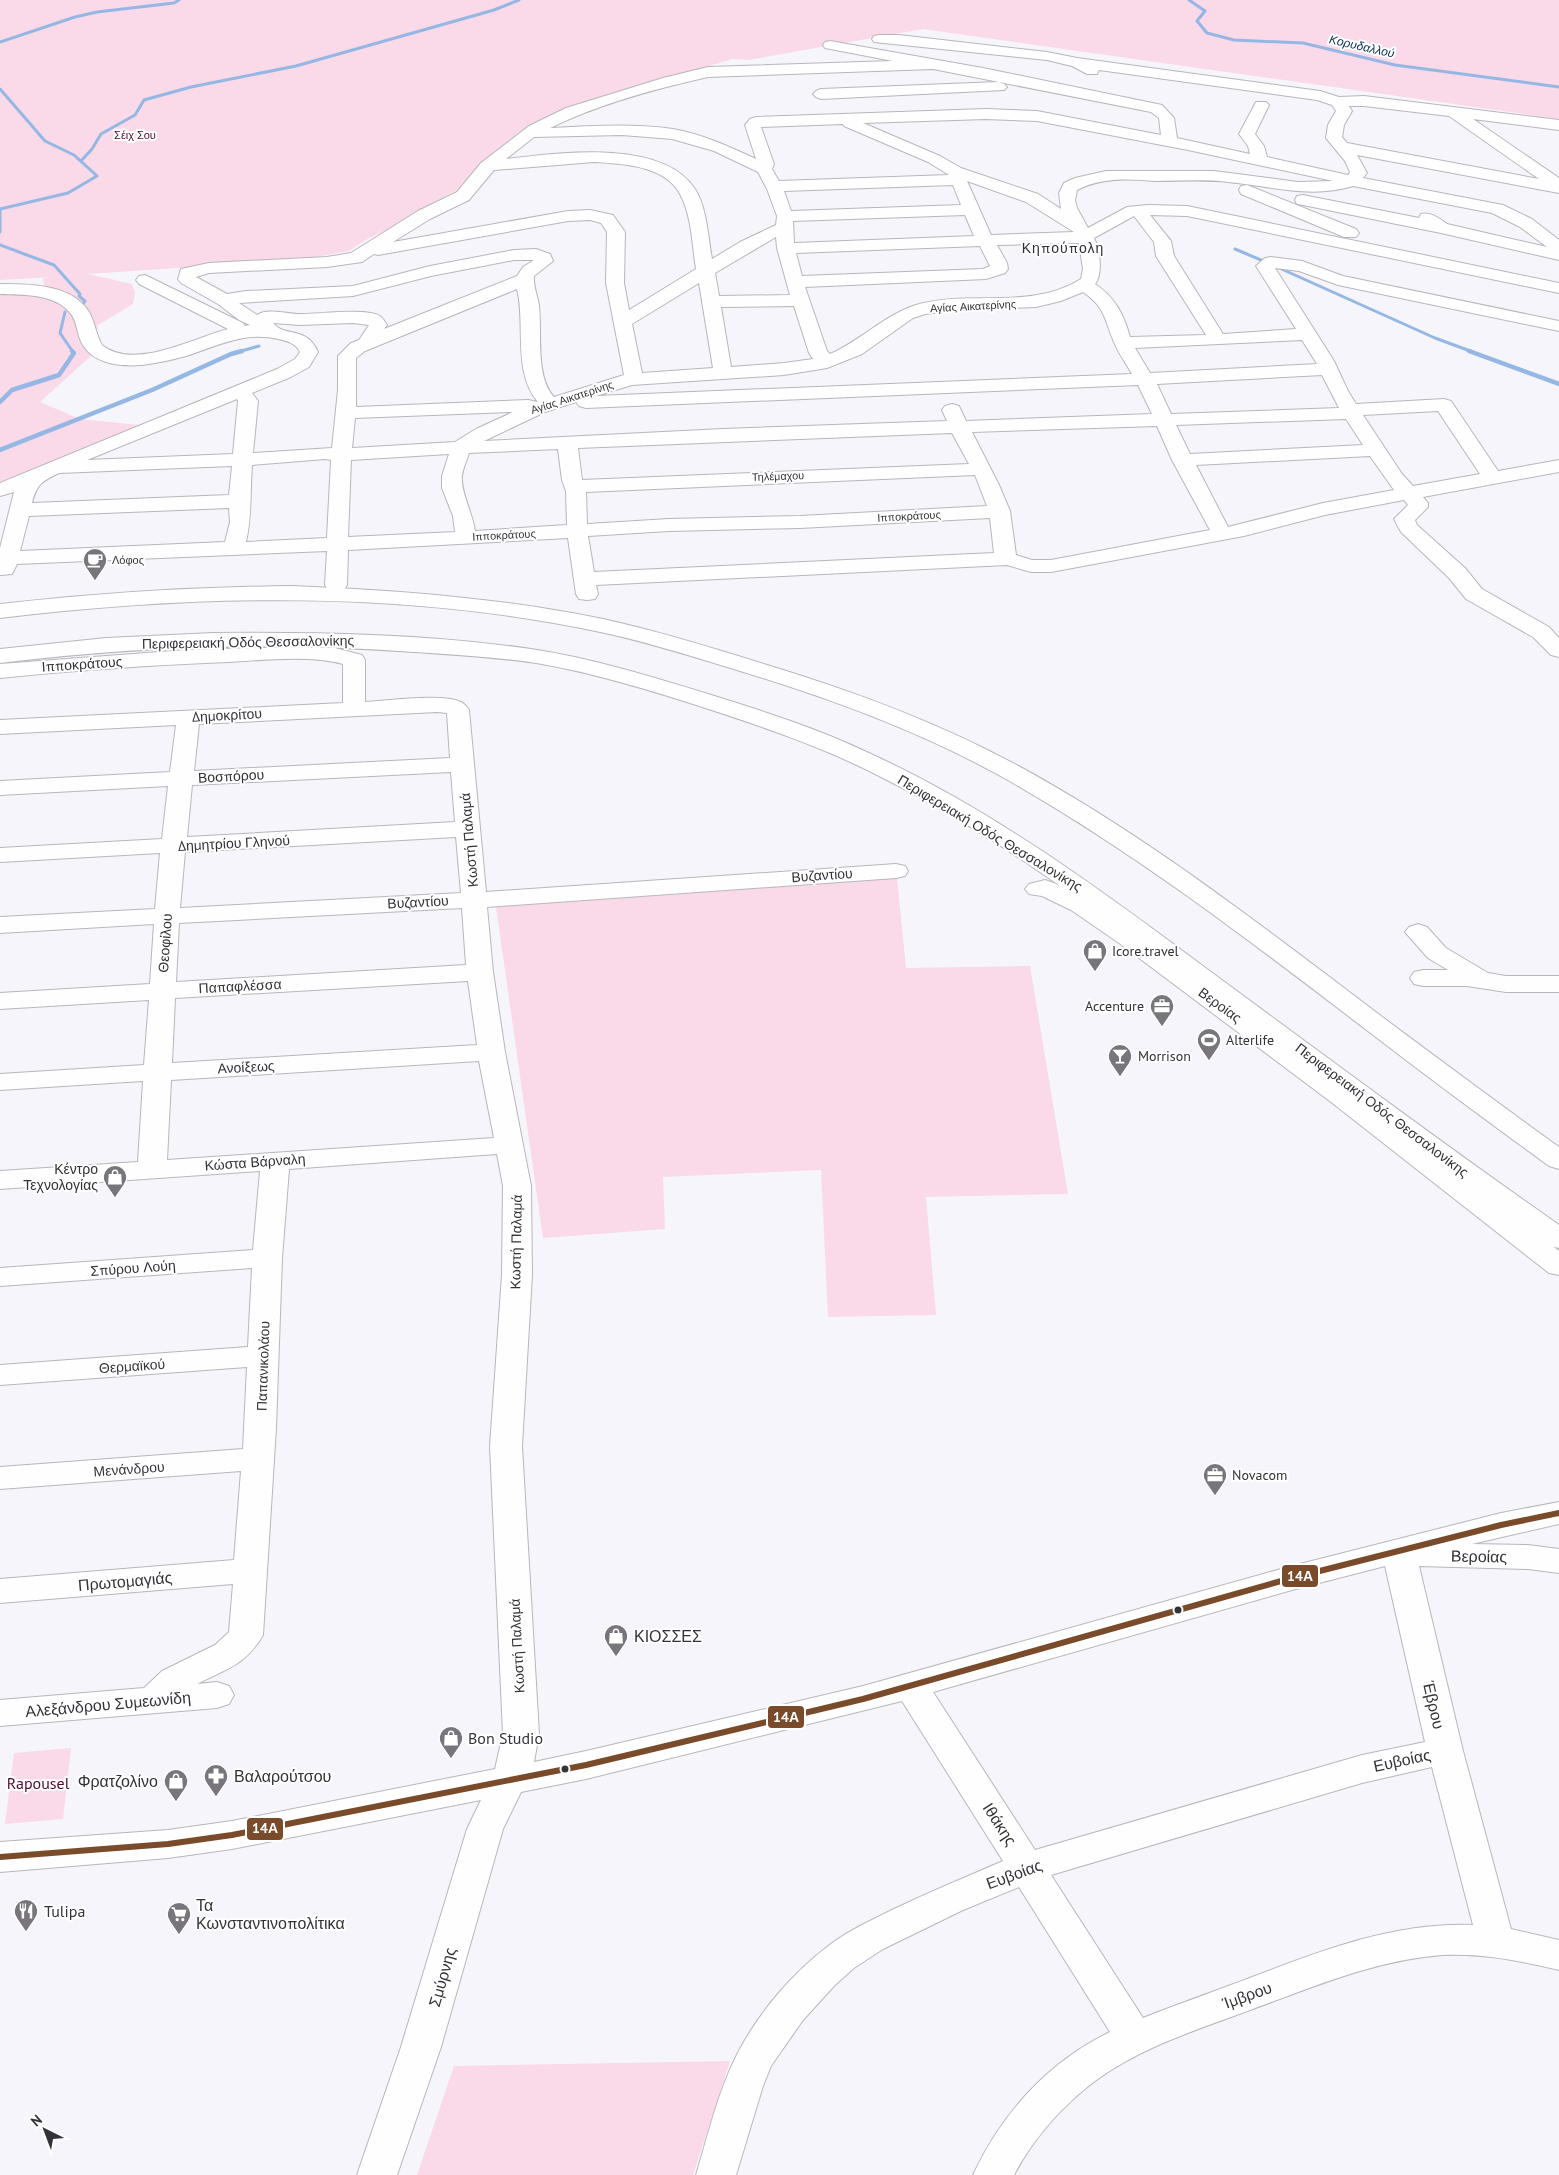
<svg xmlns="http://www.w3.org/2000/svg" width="1559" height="2175" font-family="'PT Sans',sans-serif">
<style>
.green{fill:#fad9e9}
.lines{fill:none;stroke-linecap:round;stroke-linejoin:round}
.stream-far1{stroke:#94b7e4;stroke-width:3}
.stream{stroke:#94b7e4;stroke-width:4.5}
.minor-casing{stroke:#b7b6bb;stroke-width:2}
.highway-casing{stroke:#b7b6bb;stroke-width:2}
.minor{fill:#fefeff;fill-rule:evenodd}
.highway{fill:#fefeff;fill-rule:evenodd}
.bus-1-casing{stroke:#fff;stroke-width:10}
.bus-1{stroke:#7a4b2a;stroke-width:6}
.bus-dot{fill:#343237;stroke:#fff;stroke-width:2}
.labels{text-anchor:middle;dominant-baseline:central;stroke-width:4;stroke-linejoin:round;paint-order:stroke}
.far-park-label{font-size:11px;fill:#4f0730;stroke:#fff}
.far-street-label{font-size:11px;fill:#343237;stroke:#fff}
.far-poi-label{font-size:11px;fill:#343237;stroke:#fff;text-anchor:start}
.far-water-label{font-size:12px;font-style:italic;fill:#0a2f56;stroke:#fff}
.far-quarter-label{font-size:14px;letter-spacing:1px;fill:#302c36;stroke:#fff}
.street-label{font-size:14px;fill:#343237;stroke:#fff}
.poi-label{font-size:14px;fill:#343237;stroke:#fff;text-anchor:start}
.near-street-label{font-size:16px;fill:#343237;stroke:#fff}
.near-poi-label{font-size:16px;fill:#343237;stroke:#fff;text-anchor:start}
.near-park-label{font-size:16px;fill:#4f0730;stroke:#fff}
.line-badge{stroke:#fff;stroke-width:2}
.badge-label{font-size:14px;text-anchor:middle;font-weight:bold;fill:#fff}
</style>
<rect width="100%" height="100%" fill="#f7f5fc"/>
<g class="green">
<polygon points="0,0 1559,0 1559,119 923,29 748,60 732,59 561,111 462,187 434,202 411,219 369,238 349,251 299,260 88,274 132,284 135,293 133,304 98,325 92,355 40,402 80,419 148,426 0,486 0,295 41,293 47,290 44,285 43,278 53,277 0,280"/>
<polygon points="897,878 906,968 1030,966 1068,1194 926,1197 936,1315 828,1317 821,1170 663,1177 665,1229 543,1238 496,907"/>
<polygon points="71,1748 63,1819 5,1824 14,1753"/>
<polygon points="730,2061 693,2175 417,2175 454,2066"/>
</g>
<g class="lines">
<g class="stream-far1">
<polyline points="1189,0 1205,11 1197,21 1207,33 1234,40 1303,43 1395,65 1559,87"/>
<polyline points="0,42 75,17 97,12 174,3 179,0"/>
<polyline points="0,89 45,141 74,155 97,176 68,193 0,209"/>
<polyline points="81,161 92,149 101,134 135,115 144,100 191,87 296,66 494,10 519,0"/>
<polyline points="0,210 0,232"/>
<polyline points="0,245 54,265 80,294 79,296 85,301 83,304"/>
<polyline points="1235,249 1268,263"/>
<polyline points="1277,267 1435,338 1473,352"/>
<polyline points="65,312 60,333 73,352"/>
<polyline points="238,352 259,346"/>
</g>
<g class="stream">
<polyline points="1469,351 1559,384"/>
<polyline points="0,402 12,390 59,375 74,353 72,351"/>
<polyline points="0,450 152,390 231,354 242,351"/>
</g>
<g class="minor-casing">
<g id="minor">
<path d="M879,35H899L1047,52L1077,58L1320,91L1339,97L1364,96L1559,120V130L1473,119L1559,178V193L1357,155L1367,173L1363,178L1503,205L1532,219L1559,240V260L1441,233L1303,205L1297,204L1295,200L1297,196L1303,195L1419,218L1421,214C1432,212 1438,218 1447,224L1547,247L1520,227L1492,213L1353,186C1312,199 1270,186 1228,182C1204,179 1180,181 1156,181C1128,179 1102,177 1077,190L1075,200L1077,208L1088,228L1127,207L1148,205L1187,206L1559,283V293L1187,216L1150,215L1171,241L1174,256L1223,334L1296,329L1256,266L1265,258L1271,257L1302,261L1343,276L1559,321V331L1338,285L1299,271L1275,268L1334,361L1348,391L1356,404L1444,399L1451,401L1498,471L1559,460V472L1423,497L1428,503V507L1415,520L1417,525L1465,568L1482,589L1549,627L1559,638V657L1551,655L1533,637L1466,599L1449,578L1401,532L1394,519L1408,505L1404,500L1325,515L1244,536L1051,572H1031L1007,565L596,585L598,594L595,599L587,600L579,599L576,594L568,538L348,550L347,585L344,590L336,591L328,590L325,585L327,551L17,564L12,574L0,575V548L14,492L0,496V483L277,369L295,359L300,352C296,343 287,341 278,339C245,331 217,346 186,356C172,360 157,363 142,365C118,367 89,363 80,339C77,331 76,320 71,314C56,293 22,295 0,294V284C29,284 72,284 89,312C95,322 96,335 102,345C134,371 193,338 228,329L139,284L136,280L139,276L145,275L243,323L245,326L250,325L239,320L218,304L181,283L178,279L181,269L209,263L327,257L351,253L418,211L457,192L481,163L529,126L566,108L663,78L708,67L893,61L825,48L823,45L825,42L830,41L983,68L1162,105L1174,118L1177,138L1250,154L1248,146L1239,134L1256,102H1266L1269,105L1255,134L1264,146L1267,157L1348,175L1350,172L1345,161L1326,138L1328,125L1336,111L1332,105L1317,100L1099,70L1097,74H1087L1072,66L1047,60L874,42L872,39L874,36ZM933,69L1151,112L1159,118L1161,135L1037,111L986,109L756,117L750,119L745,125L756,159C730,147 702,134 673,129C633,123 591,126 550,128C599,104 654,89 708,77ZM1349,106H1364L1449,116L1539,179L1347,143L1342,137L1344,125L1352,111ZM986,119L1037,121L1188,150L1333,181L1298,182L1214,171H1106L1075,178L1064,183L1059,193L1061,209L1038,194L961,168L940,156L863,123ZM843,124L844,126L928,162L949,175L779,181L772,169L774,164L761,127ZM622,135L672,139L714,151L758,172L767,189L777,216L776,225L740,242L712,259C708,237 707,208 695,189C662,138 557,153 506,159L534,137ZM594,162C622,164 665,165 680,194C692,216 692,245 696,269L629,310L624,283L625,232L613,215L590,210L568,211L393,242L430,219L469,200L494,170ZM967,181L1026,202L1074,232L991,235ZM953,185L961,205L791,211L784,191ZM965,215L974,236L794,243L793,221ZM1134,216L1154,242L1156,256L1206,335L1130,337C1124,315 1115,297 1095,284C1103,274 1100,250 1094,238ZM590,220L601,223L607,232L606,283L624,375L554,397C535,377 542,332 539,306C538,296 533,287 534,276L553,261L550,254L536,249L514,250L430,266L353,286L246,291L227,294L196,277L209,273L327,267L362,262L374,254L378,255L568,221ZM776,237L777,248L790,295L719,296L715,273ZM1079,243L1083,269L1081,279C1030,311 970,289 916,305C886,314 860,341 830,354L827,351L805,287L986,279L1005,273L1008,269L1007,263L997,245ZM980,246L990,266L983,269L802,276L796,253ZM514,260H534L523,267L517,276L384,329L387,325C385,322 383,318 380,316C367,308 319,314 303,314C290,315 267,307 257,315L239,303L353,296L431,276ZM699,283L713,368L642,373L632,324ZM517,289C526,324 512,372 538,402L528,400L356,407V358L365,351ZM1083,292C1106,308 1104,319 1114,342C1118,353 1126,363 1132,374L596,396L632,385L784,375L827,368L862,354L913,318L925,314L959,310L1036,307L1061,301ZM794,306L809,353L813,359L784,363L731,367L721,307ZM273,323L300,325L353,323L369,325L359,340L351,343L338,356V390L332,448L253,453L258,401L252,393L291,377L309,367L318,352C306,325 285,338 273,323ZM1302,340L1317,364L1150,373L1135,348ZM1322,375L1339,408L1171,414L1157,384ZM1138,385L1152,414L966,421L959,406L952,404L945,406L942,410L947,421L723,429L484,441L545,412L576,402L579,406L586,408ZM237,399L238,401L233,454L87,460ZM1438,411L1480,474L1413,486L1402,474L1363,415ZM513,412L476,429L455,442L352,448L355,418ZM1346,419L1363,445L1190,454L1176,425ZM1157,426L1172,460L1210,530L1051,560H1032L1016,555L1010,511L999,485L972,432ZM952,433L969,464L582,480L578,448ZM558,449L562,480L566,491L567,525L475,531C473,514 460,491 462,476C463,468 467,460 469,453ZM449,454L442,476V488L453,516L455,532L348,537L351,460ZM1370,456L1394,490L1323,503L1228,527L1196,465ZM325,459L331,460L327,538L246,542C252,516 250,490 252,465ZM232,466L229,495L32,503C37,484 42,481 59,473ZM975,475L987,506L800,516L669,519L587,524L586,492ZM229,508L230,522L225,542L20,551L29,516ZM990,518L994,553L594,572L588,536L669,531L800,528Z"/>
<polygon points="999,82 1004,84 1007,87 1004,90 821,99 816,97 813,94 816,91 821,89"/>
<polygon points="1247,185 1356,229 1359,233 1356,237 1344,237 1241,194 1239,190 1241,186"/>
<path d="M296,647L335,648L362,655L365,660V702C387,701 443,693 461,702C465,704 467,707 469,710L486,892L896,864L905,866L908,871L905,876L896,878L487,907L493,972L505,1052L531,1186L532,1275L522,1446L539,1734L534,1762L586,1751L863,1686L1292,1566L1501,1513L1559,1502V1524L1472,1544L1528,1545L1559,1549V1573L1528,1569L1419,1566L1463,1751L1511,1929L1559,1940V1970C1521,1961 1482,1953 1443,1955C1375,1960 1313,1987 1250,2010C1197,2030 1141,2047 1095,2081C1062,2106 1033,2139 1014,2175H973C1002,2113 1048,2062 1110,2032L1019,1887L963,1910L883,1949L854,1968L835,1985L803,2020L771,2066L763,2086L736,2175H696C709,2132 719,2087 741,2047C762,2009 793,1973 827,1947C847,1931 870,1921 892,1910C929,1892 966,1877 1003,1861L902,1701L586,1779L521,1792L503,1829L441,2047L397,2175H357L401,2047L467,1829L481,1800L232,1849L168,1858L0,1872V1842L168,1830L232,1821L495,1769L503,1734L490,1446L502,1275L503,1186L497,1154L289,1169L282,1258L276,1428L263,1635C246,1665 226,1669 197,1684L217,1682L229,1686L234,1695L229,1704L217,1708L0,1726V1700L144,1688L162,1671L215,1645L229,1632L233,1584L0,1603V1579L234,1560L241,1471L0,1489V1467L243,1449L247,1367L0,1385V1365L248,1347L252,1268L0,1286V1268L253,1250L260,1171L0,1189V1171L138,1162L143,1081L0,1090V1074L144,1065L149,1000L0,1009V993L150,984L154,924L0,933V917L155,909L160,853L0,862V848L162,839L168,786L0,795V781L170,772L176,725L0,734V720L343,703V664C309,655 263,660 229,662C152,665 76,670 0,678V664L186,650ZM437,712L447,713L450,758L194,771L199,724ZM451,772L455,822L187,837L192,785ZM456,837L461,893L180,908L185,852ZM462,908L466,965L176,982L179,923ZM468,981L477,1045L172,1063L175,998ZM479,1061L494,1138L167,1160L171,1080ZM1385,1566L1425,1742L1362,1755L1035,1850L933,1692L1292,1590ZM1432,1767L1473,1925C1394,1922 1320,1951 1247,1979C1213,1992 1178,2004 1143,2018L1051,1875L1362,1783Z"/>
<polygon points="1045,880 1054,883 1089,900 1137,933 1351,1090 1559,1251 1559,1275 1549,1273 1331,1102 1119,943 1071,910 1042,896 1029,894 1025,889 1029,884"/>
<polygon points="1418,924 1427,927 1446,948 1488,973 1506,976 1559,976 1559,992 1506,992 1467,986 1423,986 1414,984 1410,978 1414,972 1423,970 1448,970 1428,958 1405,932 1409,927"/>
</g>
</g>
<g class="highway-casing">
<g id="highway">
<path d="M292,586C396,590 500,598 603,619C658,631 713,648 767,665C856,692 942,724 1024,769C1151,839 1266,929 1381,1016C1440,1060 1499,1104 1559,1147V1169L1549,1166C1487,1121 1425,1075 1364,1028C1250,941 1137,854 1013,783C931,736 843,703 753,675C704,660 655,644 605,633C405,590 201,594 0,618V604C97,593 194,587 292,586Z"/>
<path d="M213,633C318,632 428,634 531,649C591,658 650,676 708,694C763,711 819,729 871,754C991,809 1098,888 1203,966C1321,1053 1439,1141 1559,1225V1248L1549,1246C1429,1161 1312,1072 1194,984C1095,910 996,835 885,779C824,747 758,725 693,704C643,688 593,673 542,664C500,657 457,655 414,652C275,642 138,646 0,663V649L106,638Z"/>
</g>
</g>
<use href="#minor" class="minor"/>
<use href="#highway" class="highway"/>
<g class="bus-1-casing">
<polyline id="bus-1" points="0,1857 168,1844 232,1835 586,1765 863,1699 1292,1578 1501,1525 1559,1513"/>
</g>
<use href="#bus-1" class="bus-1"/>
</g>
<defs>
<g id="cafe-pin" transform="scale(1.25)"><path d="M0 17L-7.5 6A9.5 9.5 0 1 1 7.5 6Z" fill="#78767c" stroke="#fff"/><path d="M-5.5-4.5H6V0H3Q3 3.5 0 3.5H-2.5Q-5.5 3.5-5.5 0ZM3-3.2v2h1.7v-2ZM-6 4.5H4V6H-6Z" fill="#fff"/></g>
<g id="shop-pin" transform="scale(1.25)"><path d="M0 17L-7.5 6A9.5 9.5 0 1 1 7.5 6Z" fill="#78767c" stroke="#fff"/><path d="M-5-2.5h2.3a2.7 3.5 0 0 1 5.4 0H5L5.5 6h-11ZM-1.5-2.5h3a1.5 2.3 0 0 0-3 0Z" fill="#fff"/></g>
<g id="office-pin" transform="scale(1.25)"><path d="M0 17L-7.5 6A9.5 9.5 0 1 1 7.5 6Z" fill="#78767c" stroke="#fff"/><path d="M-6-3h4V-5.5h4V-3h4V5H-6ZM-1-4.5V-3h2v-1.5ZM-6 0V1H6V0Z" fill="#fff"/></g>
<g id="stadium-pin" transform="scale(1.25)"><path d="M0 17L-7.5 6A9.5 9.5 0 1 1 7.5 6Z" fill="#78767c" stroke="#fff"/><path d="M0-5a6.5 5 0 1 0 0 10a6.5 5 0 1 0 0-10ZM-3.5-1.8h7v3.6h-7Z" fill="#fff"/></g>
<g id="bar-pin" transform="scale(1.25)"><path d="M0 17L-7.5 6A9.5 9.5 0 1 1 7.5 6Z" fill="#78767c" stroke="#fff"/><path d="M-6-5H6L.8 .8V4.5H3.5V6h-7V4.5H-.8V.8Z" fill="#fff"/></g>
<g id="pharmacy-pin" transform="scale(1.25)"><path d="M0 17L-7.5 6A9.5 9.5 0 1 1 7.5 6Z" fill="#78767c" stroke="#fff"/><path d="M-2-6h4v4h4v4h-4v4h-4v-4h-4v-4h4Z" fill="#fff"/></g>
<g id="restaurant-pin" transform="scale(1.25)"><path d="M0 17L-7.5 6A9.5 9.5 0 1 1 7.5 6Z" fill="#78767c" stroke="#fff"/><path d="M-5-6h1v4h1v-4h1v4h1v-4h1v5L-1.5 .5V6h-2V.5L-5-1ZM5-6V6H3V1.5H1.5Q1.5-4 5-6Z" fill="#fff"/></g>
<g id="supermarket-pin" transform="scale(1.25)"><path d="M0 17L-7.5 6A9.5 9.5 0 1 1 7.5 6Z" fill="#78767c" stroke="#fff"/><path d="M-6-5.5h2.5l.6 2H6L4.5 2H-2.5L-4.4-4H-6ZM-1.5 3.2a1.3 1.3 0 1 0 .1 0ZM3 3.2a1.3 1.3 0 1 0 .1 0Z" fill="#fff"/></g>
</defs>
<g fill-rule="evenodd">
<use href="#cafe-pin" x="95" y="560"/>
<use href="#shop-pin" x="1095" y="951"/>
<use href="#office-pin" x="1162" y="1006"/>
<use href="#stadium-pin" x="1209" y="1040"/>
<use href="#bar-pin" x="1120" y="1056"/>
<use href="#shop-pin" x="115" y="1177"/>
<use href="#office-pin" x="1215" y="1475"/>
<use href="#shop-pin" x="616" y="1636"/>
<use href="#shop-pin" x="451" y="1738"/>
<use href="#pharmacy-pin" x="216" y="1776"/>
<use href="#shop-pin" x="176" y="1781"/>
<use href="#restaurant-pin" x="26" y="1911"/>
<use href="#supermarket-pin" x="179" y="1914"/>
</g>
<g class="bus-dot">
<circle cx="1178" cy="1610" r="4.5"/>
<circle cx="565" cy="1769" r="4.5"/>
</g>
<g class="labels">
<g class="far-park-label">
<text x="135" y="135">Σέιχ Σου</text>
</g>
<g class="far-street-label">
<text transform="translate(973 306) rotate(-3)">Αγίας Αικατερίνης</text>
<text transform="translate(572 397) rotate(-18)">Αγίας Αικατερίνης</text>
<text transform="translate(778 476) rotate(-2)">Τηλέμαχου</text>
<text transform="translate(909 516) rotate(-3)">Ιπποκράτους</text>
<text transform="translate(504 535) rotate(-3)">Ιπποκράτους</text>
</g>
<g class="far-poi-label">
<text x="112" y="560">Λόφος</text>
</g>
<g class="far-water-label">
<text transform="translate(1362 46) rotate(13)">Κορυδαλλού</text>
</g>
<g class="far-quarter-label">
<text x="1063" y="248">Κηπούπολη</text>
</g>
<g class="street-label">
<text transform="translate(248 642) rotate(-1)">Περιφερειακή Οδός Θεσσαλονίκης</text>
<text transform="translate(82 664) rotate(-4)">Ιπποκράτους</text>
<text transform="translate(227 715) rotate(-3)">Δημοκρίτου</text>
<text transform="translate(231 776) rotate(-3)">Βοσπόρου</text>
<text transform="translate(990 833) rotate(31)">Περιφερειακή Οδός Θεσσαλονίκης</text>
<text transform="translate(469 840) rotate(-95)">Κωστή Παλαμά</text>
<text transform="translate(234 843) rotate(-3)">Δημητρίου Γληνού</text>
<text transform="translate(822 875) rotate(-4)">Βυζαντίου</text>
<text transform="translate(418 902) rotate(-3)">Βυζαντίου</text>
<text transform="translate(165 943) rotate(-86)">Θεοφίλου</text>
<text transform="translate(240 986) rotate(-3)">Παπαφλέσσα</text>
<text transform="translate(1220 1005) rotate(36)">Βεροίας</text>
<text transform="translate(246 1067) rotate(-3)">Ανοίξεως</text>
<text transform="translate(1382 1110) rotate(37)">Περιφερειακή Οδός Θεσσαλονίκης</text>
<text transform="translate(255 1162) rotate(-4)">Κώστα Βάρναλη</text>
<text transform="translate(516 1242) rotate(-89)">Κωστή Παλαμά</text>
<text transform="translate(133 1268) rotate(-4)">Σπύρου Λούη</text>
<text transform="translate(132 1366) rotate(-4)">Θερμαϊκού</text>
<text transform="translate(263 1366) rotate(-88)">Παπανικολάου</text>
<text transform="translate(129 1469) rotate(-4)">Μενάνδρου</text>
<text transform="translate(517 1646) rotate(-93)">Κωστή Παλαμά</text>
</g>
<g class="poi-label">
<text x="1112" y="951">Icore.travel</text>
<text x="1144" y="1006" text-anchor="end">Accenture</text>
<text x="1226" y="1040">Alterlife</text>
<text x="1138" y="1056">Morrison</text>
<text x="98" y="1169" text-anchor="end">Κέντρο<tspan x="98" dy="16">Τεχνολογίας</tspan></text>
<text x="1232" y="1475">Novacom</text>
</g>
<g class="near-street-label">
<text transform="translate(1479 1556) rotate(1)">Βεροίας</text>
<text transform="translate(125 1581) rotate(-5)">Πρωτομαγιάς</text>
<text transform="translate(108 1704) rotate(-5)">Αλεξάνδρου Συμεωνίδη</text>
<text transform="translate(1434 1705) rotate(77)">Έβρου</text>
<text transform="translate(1402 1760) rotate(-12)">Ευβοίας</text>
<text transform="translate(1000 1824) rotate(57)">Ιθάκης</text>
<text transform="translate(1014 1874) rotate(-20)">Ευβοίας</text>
<text transform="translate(442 1977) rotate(-74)">Σμύρνης</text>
<text transform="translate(1247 1995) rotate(-20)">Ίμβρου</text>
</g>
<g class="near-poi-label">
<text x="634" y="1636">ΚΙΟΣΣΕΣ</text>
<text x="468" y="1738">Bon Studio</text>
<text x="234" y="1776">Βαλαρούτσου</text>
<text x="158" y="1781" text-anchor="end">Φρατζολίνο</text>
<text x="196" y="1905">Τα<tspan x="196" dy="18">Κωνσταντινοπολίτικα</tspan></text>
<text x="44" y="1911">Tulipa</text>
</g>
<g class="near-park-label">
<text x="38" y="1783">Rapousel</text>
</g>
</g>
<g class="line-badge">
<rect x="1281" y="1564" width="38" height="24" rx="5" fill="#7a4b2a"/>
<rect x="767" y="1705" width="38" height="24" rx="5" fill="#7a4b2a"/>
<rect x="246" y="1817" width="38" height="24" rx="5" fill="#7a4b2a"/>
</g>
<g class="badge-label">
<text x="1300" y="1581">14Α</text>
<text x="786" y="1722">14Α</text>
<text x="265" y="1833">14Α</text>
</g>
<g transform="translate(45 2130) rotate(318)" stroke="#ffffff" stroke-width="4" paint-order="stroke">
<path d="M0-4L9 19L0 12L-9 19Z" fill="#343237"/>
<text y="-8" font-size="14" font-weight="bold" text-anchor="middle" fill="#343237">N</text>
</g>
</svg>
